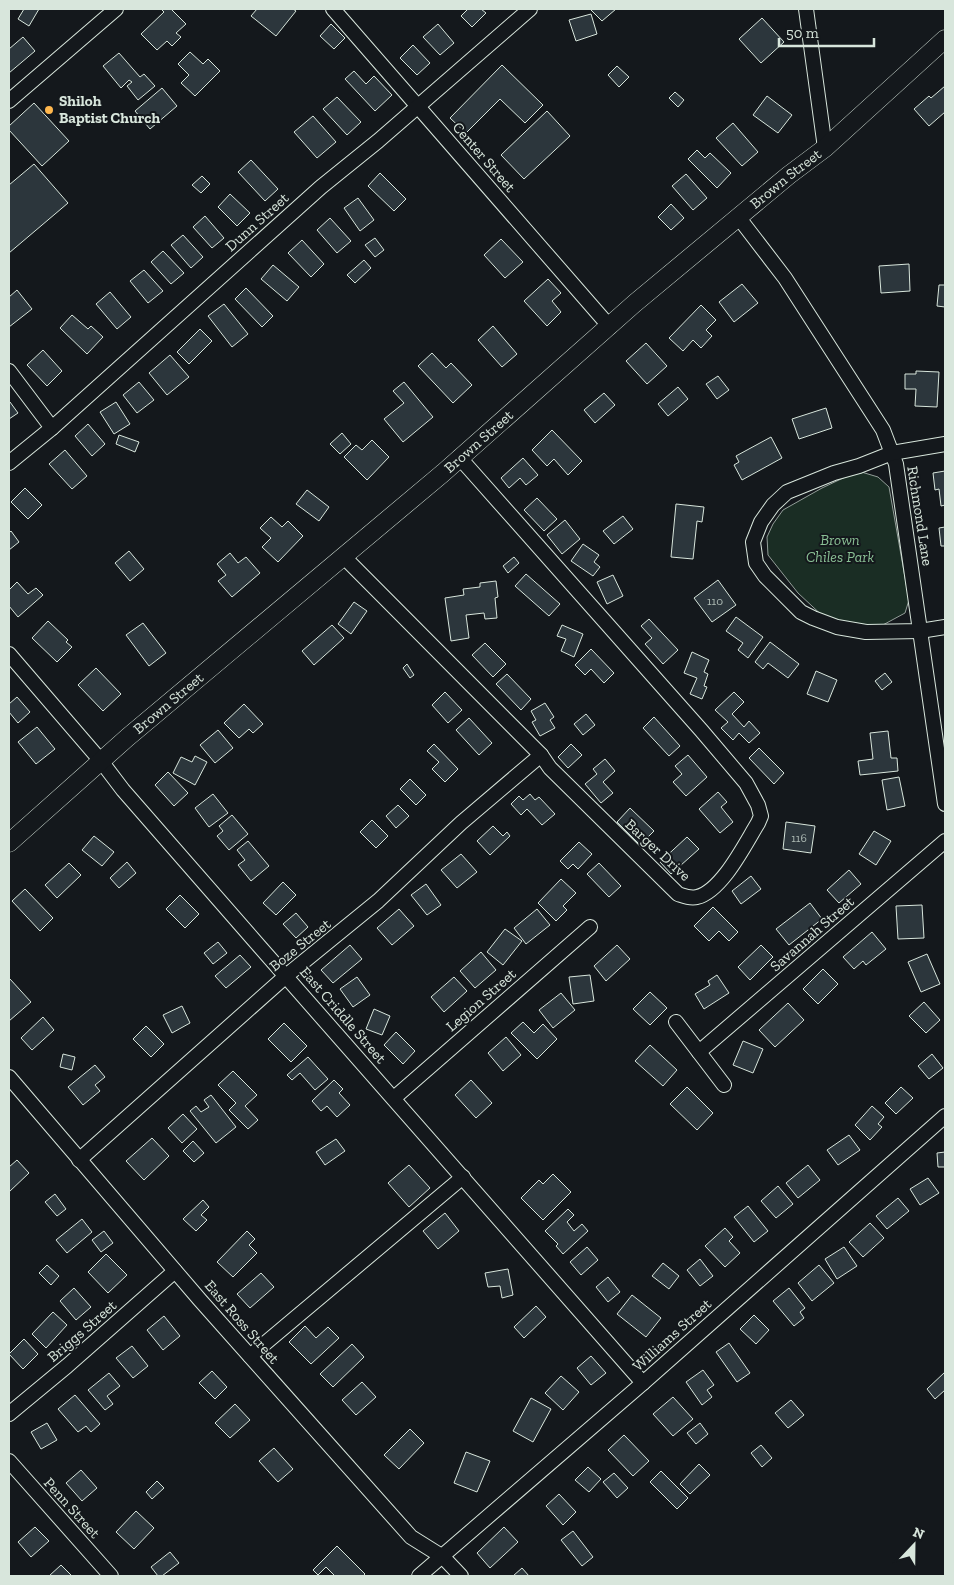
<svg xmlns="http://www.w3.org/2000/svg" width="954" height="1585" font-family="'Zilla Slab',serif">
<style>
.green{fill:#1a2d24;stroke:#939e99}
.building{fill:#2c363c;stroke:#d8e6dc}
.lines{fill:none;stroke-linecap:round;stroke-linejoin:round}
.minor-casing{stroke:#d8e6dc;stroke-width:16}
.major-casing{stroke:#d8e6dc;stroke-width:19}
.minor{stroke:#14181c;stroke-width:14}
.major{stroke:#14181c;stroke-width:18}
.poi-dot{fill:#ffb74d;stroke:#14181c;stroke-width:2}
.labels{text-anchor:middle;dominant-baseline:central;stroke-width:4;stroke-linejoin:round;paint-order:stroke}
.number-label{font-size:12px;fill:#adbab4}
.poi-label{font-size:15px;font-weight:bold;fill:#d8e6dc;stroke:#14181c;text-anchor:start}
.street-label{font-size:15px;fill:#d8e6dc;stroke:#14181c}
.park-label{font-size:15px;font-style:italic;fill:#8ac095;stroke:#14181c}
</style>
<rect width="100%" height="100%" fill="#14181c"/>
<polygon class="green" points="858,471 878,477 889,487 909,600 905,613 881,626 858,628 827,620 798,593 768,555 767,537 773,524 783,510 822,488"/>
<g class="building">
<polygon points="24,9 39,9 29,26 18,19"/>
<polygon points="161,9 171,9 186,24 176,33 181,37 172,46 167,41 157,50 141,34 164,12"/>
<polygon points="257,9 293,9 296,11 276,36 251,16"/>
<polygon points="468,9 481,9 486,13 472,27 461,16"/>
<polygon points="590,9 616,9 602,21"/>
<polygon points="591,14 597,34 576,41 569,20"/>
<polygon points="762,18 784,42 761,63 739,39"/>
<polygon points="331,24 345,38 334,49 320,36"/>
<polygon points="438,24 454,43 440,55 423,37"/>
<polygon points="23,37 35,51 9,73 9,49"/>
<polygon points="413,45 430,63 417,75 400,58"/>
<polygon points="190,52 203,64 208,59 220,71 195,96 181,83 189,75 178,64"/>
<polygon points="119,53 140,77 144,74 155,86 138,100 127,86 132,82 129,80 121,88 103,66"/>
<polygon points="502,65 543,105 525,123 500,99 466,133 450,118"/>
<polygon points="617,66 629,77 619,87 608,75"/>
<polygon points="354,71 366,84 374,76 392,95 375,111 345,79"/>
<polygon points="945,86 945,112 929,126 914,109 929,96 931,98"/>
<polygon points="162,88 177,106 150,129 135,111"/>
<polygon points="675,92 684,100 678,107 669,98"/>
<polygon points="767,96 792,115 778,133 753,115"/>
<polygon points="337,97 361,122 347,135 323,109"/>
<polygon points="34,103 69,141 42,166 9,130 9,126"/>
<polygon points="547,111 570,136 524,179 501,155"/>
<polygon points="313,116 336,142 317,158 294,132"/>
<polygon points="733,123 758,152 742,166 716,138"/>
<polygon points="697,150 705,158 710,153 731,173 717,188 688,159"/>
<polygon points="251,160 278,189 265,201 238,172"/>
<polygon points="34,164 68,203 9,253 9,185"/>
<polygon points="380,173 406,199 394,211 368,186"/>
<polygon points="686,174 707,198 693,210 672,186"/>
<polygon points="202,176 210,184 201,193 192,185"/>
<polygon points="230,194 250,213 237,226 218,207"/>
<polygon points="358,198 374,220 360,231 344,208"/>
<polygon points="671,204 684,218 671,230 658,217"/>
<polygon points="205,216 224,238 212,248 193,227"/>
<polygon points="330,218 351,241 337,253 317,230"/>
<polygon points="183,235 203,257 191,268 171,245"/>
<polygon points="375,238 384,250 375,257 365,245"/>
<polygon points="501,239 523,262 505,278 484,255"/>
<polygon points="302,240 324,264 311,277 288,253"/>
<polygon points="163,251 184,273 171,284 151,262"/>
<polygon points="364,260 371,268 355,283 347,275"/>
<polygon points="909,264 910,291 881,293 879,266"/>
<polygon points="273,265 299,287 287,301 261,279"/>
<polygon points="144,270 163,291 148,303 130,281"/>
<polygon points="548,279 561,293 552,301 561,312 547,326 524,301"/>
<polygon points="742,284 758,303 734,322 719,302"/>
<polygon points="939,285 945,285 945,307 937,306"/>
<polygon points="246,288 273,316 262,327 235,299"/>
<polygon points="17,290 32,309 9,327 9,297"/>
<polygon points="110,292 131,317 117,329 96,304"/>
<polygon points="224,304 248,334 232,347 208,316"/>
<polygon points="701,305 716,320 706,330 712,336 701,348 693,340 683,351 669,338"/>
<polygon points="72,315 88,329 91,326 103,337 87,354 60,328"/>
<polygon points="493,326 517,354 502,367 478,340"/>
<polygon points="200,329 212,341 189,364 177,352"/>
<polygon points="646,343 667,366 647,384 626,361"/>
<polygon points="43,350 62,371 47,386 27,365"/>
<polygon points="432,353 446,368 451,363 472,385 453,403 418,366"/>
<polygon points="170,355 189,377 167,395 149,373"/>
<polygon points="916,371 939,372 937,407 915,406 916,389 905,389 905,374 916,374"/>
<polygon points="718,376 729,390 717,399 706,384"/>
<polygon points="139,382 154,400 137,413 123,395"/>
<polygon points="404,382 433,417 403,442 384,419 404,403 393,391"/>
<polygon points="678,387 688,399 668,416 658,404"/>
<polygon points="604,393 615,405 595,423 584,410"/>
<polygon points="10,402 18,413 9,419 9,403"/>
<polygon points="116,402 130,424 114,434 100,412"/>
<polygon points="826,408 832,428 799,439 792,419"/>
<polygon points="88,424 105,444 92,456 75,436"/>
<polygon points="552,430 582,461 568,475 554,459 547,466 532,450"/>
<polygon points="342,433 351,444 340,454 330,444"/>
<polygon points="119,435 139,442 135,452 116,444"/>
<polygon points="771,437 782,458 742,480 734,465 739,462 736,456"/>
<polygon points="372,440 389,457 367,480 344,457 356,445 362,450"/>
<polygon points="65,450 87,476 72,489 49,464"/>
<polygon points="523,458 538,475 526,485 520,478 509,488 501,478"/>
<polygon points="945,471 945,505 941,506 939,489 935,490 933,473"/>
<polygon points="25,488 42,505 28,519 11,502"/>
<polygon points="307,490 329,507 319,521 296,504"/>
<polygon points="537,498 557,519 544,531 524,510"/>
<polygon points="676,504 704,507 702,522 697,521 693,559 671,557"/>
<polygon points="623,516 633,529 614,544 603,531"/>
<polygon points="271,517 282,527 288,521 303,536 278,562 262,547 271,538 260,528"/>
<polygon points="565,520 580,539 562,554 547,535"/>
<polygon points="945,527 945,546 941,546 939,528"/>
<polygon points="11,531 19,542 9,550 9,533"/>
<polygon points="583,544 599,555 594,562 600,567 593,576 571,561"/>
<polygon points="129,551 144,569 130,581 115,563"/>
<polygon points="230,553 238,563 246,557 260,573 232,597 218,581 226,575 217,564"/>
<polygon points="514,557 519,563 508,573 503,566"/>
<polygon points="526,574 560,604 549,616 515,586"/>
<polygon points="613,575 623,596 607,604 597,582"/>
<polygon points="718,580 736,605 712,622 694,598"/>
<polygon points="496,581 498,597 495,598 497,618 485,619 484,613 466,615 469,638 451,641 445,598 464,595 463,589 480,587 480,583"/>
<polygon points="17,582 28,594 36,588 43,595 18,617 9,606 9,590"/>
<polygon points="354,602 367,611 351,634 338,624"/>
<polygon points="736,617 763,637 748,658 738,650 743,643 726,631"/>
<polygon points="649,619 678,650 663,664 645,644 652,638 641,626"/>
<polygon points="48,621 68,640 66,642 72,647 57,662 32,638"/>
<polygon points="143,623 166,653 149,666 126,635"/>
<polygon points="332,625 344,638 314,665 302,651"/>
<polygon points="562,625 583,634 574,657 561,651 566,639 557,636"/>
<polygon points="770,642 799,664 788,678 768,663 763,669 755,662"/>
<polygon points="485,643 506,664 493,677 472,655"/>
<polygon points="591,649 614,673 604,683 591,669 585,675 575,665"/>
<polygon points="692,652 709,660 704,672 708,674 704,686 707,687 702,699 690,694 697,678 684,673"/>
<polygon points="407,664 414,675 410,678 403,668"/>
<polygon points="96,668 121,694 103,711 78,685"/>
<polygon points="816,671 837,680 828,702 807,694"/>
<polygon points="885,673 892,682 882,690 875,681"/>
<polygon points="507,674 531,699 521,710 496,684"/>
<polygon points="445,692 462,710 448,723 432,705"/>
<polygon points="734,692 744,702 732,714 744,727 749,721 760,733 749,743 739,733 733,740 721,728 728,722 715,710"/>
<polygon points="17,697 30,712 18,723 9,712 9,704"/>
<polygon points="545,703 554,717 550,720 555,728 540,736 532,722 536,720 531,711"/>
<polygon points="244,704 263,724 253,733 249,729 239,738 224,723"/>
<polygon points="586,714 595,725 583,735 574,724"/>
<polygon points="654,717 680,746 669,756 643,728"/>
<polygon points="469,718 492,743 479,755 456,730"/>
<polygon points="37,727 55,749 36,764 18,742"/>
<polygon points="218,730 233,748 215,763 200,745"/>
<polygon points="888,731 891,758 897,758 898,771 860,775 858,761 873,759 870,733"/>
<polygon points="434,744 458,769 445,782 432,769 439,762 427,751"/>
<polygon points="571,744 582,755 568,768 558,757"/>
<polygon points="759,748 784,773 774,784 749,758"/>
<polygon points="688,755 707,777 686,796 673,782 682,774 675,766"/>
<polygon points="195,756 207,762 195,785 173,773 181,757 192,762"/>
<polygon points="605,759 615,771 603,782 613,793 601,803 585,784 597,774 593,769"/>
<polygon points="168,772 188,793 174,806 155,785"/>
<polygon points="899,777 905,806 887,810 882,780"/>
<polygon points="410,779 426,795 416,805 400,789"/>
<polygon points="718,792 727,802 721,807 733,822 720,833 699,809"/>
<polygon points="213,794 228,813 209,827 195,808"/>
<polygon points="530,794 535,800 539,797 555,814 542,825 527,809 521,815 511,804 519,796 523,800"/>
<polygon points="398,805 409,816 396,828 386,816"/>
<polygon points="630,808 654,831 640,845 617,822"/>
<polygon points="232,815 248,834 229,850 217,836 223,831 219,826"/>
<polygon points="372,820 388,836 376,848 360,832"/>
<polygon points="786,822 815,826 811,853 783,849"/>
<polygon points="493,826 503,836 507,832 510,836 490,855 477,841"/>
<polygon points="874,831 891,841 876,865 859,854"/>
<polygon points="94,836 114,852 102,866 82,850"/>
<polygon points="687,837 699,849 671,874 660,862"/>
<polygon points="248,841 269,866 251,881 238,865 245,860 237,850"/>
<polygon points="579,842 592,854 578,869 573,864 568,869 560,861"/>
<polygon points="461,854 477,872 457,888 441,870"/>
<polygon points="127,862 136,873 119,888 110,878"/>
<polygon points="69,863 81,875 57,898 45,885"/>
<polygon points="599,863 621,886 609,897 587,874"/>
<polygon points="849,870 861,884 839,903 827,890"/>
<polygon points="751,876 761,889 741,904 732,891"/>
<polygon points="561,879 576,893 563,906 567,910 556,921 538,903"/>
<polygon points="283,882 296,895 276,915 263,903"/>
<polygon points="426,884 441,905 427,915 411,895"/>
<polygon points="25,889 53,918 40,931 12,901"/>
<polygon points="180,895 199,914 185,928 166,909"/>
<polygon points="810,903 822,919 789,945 776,929"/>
<polygon points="922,905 924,938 898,939 896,906"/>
<polygon points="713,907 738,932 729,941 719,931 709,941 694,926"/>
<polygon points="399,909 414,926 392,945 377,928"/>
<polygon points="537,909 550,925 526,944 514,928"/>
<polygon points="296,913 308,927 296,938 283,924"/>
<polygon points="505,929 522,941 503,965 487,952"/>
<polygon points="872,932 886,949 866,965 863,961 854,969 843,957"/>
<polygon points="218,942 227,953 213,964 204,953"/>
<polygon points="350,945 362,959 333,983 321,970"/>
<polygon points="617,945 630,959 606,981 594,966"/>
<polygon points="761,945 773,957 750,980 738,967"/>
<polygon points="481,952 496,970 475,988 460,971"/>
<polygon points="927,954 940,984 921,992 908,962"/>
<polygon points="240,955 251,967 226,988 215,976"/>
<polygon points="823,969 838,984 818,1004 803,989"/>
<polygon points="590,975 594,1001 573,1004 569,977"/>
<polygon points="717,975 729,993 704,1009 695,994 710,985 708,981"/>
<polygon points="357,977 370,995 353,1007 340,989"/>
<polygon points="454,977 467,991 444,1012 431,997"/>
<polygon points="10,979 31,1002 9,1021 9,980"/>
<polygon points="650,992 667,1008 650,1025 633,1009"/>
<polygon points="561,993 575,1010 553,1028 539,1010"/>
<polygon points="924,1002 940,1020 926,1033 909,1016"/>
<polygon points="788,1003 804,1020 775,1047 759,1030"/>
<polygon points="182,1006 190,1023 172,1033 163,1015"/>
<polygon points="374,1009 390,1016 382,1035 366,1029"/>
<polygon points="43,1017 54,1030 32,1050 21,1038"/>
<polygon points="523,1022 534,1033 543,1024 557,1039 537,1059 511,1033"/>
<polygon points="284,1023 307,1046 291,1062 268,1039"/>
<polygon points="146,1026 164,1044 151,1057 133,1039"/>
<polygon points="396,1032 415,1051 403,1064 384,1045"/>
<polygon points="506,1037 521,1055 503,1071 488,1053"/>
<polygon points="743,1041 763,1049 753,1073 733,1065"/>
<polygon points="650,1045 677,1070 663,1086 635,1061"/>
<polygon points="63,1054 75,1057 72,1070 60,1067"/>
<polygon points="932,1054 943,1068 929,1079 918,1066"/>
<polygon points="308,1057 328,1079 315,1090 300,1073 292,1080 287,1075"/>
<polygon points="95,1065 105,1077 95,1085 100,1091 83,1105 68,1087"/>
<polygon points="233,1071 257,1095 245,1106 258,1120 248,1129 229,1110 236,1103 218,1085"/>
<polygon points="334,1080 343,1089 339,1093 350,1105 337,1117 327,1106 321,1111 312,1101"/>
<polygon points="471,1080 492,1103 476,1118 455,1095"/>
<polygon points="687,1087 713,1113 697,1130 670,1104"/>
<polygon points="901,1087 913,1098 896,1114 885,1103"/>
<polygon points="211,1095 236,1127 216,1143 190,1111 196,1106 201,1112 209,1107 204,1100"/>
<polygon points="872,1106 884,1117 878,1124 882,1127 870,1140 855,1125"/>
<polygon points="183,1114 197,1129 182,1143 168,1128"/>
<polygon points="849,1135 860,1150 838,1165 827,1150"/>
<polygon points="152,1138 169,1156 144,1180 126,1161"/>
<polygon points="336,1139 345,1151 325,1165 316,1152"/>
<polygon points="193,1141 204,1153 194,1162 183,1151"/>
<polygon points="945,1152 945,1167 938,1167 937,1153"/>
<polygon points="17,1160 29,1173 9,1192 9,1167"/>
<polygon points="409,1165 430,1188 409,1207 388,1183"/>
<polygon points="808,1165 820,1180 798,1198 786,1183"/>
<polygon points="553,1174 571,1192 543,1220 521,1198 539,1180 543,1184"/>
<polygon points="928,1178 939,1193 920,1205 910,1189"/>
<polygon points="778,1186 793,1204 776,1218 761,1201"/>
<polygon points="55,1194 66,1209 57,1216 45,1202"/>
<polygon points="898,1198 909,1211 887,1229 876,1216"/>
<polygon points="203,1200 209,1207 201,1215 207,1220 196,1231 183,1219"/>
<polygon points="748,1206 768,1231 754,1242 734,1217"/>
<polygon points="568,1209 574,1215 567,1222 574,1231 582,1224 588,1231 563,1254 556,1246 558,1244 545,1231"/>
<polygon points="445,1213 459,1231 438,1249 423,1231"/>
<polygon points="82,1219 92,1232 67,1253 56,1240"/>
<polygon points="870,1223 884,1238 863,1257 849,1242"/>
<polygon points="725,1228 733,1237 729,1241 740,1253 725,1267 705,1246"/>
<polygon points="104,1231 113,1243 101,1252 92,1240"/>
<polygon points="247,1231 255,1239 249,1245 257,1253 233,1277 217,1262"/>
<polygon points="587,1247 598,1260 581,1275 570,1262"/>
<polygon points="844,1247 857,1266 837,1279 825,1259"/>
<polygon points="106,1254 127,1275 108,1293 88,1272"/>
<polygon points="700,1259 713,1276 700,1286 687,1270"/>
<polygon points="663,1263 679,1276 669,1289 652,1276"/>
<polygon points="47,1265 59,1276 51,1285 39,1273"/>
<polygon points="819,1265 834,1283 812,1301 798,1283"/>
<polygon points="508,1269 513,1295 502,1298 500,1286 488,1287 485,1273"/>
<polygon points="261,1273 274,1287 250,1308 237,1294"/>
<polygon points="608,1277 620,1292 608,1302 596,1287"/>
<polygon points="74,1288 91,1307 76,1320 60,1301"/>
<polygon points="789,1288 805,1308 800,1312 804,1318 794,1326 773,1301"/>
<polygon points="632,1295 661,1318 646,1337 617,1314"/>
<polygon points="536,1306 546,1317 524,1338 514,1327"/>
<polygon points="53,1312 67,1325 46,1348 32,1334"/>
<polygon points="754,1315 769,1330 756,1344 740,1329"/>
<polygon points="164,1316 180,1336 163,1350 147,1330"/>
<polygon points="305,1326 316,1338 328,1327 339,1338 311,1364 289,1342"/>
<polygon points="24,1339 38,1354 23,1369 9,1354"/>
<polygon points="729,1343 750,1373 737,1382 716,1352"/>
<polygon points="352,1344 364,1357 333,1387 320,1374"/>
<polygon points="132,1346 148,1366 133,1378 116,1358"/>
<polygon points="591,1356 606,1373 591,1385 577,1368"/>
<polygon points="703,1370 714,1385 707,1390 712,1397 702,1405 686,1382"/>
<polygon points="212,1371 227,1387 215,1399 199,1383"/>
<polygon points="945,1372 945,1390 935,1399 927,1389"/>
<polygon points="109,1373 120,1386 107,1396 113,1404 105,1410 88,1390"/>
<polygon points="561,1376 579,1392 563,1410 545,1393"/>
<polygon points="362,1382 376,1397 356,1415 342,1400"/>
<polygon points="75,1395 100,1424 91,1432 86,1426 78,1432 58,1409"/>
<polygon points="673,1397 693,1419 673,1436 653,1414"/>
<polygon points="531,1398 551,1409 533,1442 513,1431"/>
<polygon points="791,1400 804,1415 788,1428 775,1413"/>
<polygon points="235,1404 250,1420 230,1438 215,1423"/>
<polygon points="47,1423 57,1440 41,1449 31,1432"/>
<polygon points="700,1423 708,1434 696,1444 687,1433"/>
<polygon points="410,1429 424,1443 399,1469 384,1455"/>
<polygon points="624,1435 649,1461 633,1476 608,1450"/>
<polygon points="761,1445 772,1458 762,1467 751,1453"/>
<polygon points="274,1448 293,1469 278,1482 259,1461"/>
<polygon points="466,1452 490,1461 477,1492 454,1483"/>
<polygon points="699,1464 710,1475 690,1494 680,1484"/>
<polygon points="588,1467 601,1479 589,1492 575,1480"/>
<polygon points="81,1470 97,1488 82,1501 66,1483"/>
<polygon points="661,1471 688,1498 677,1509 650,1482"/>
<polygon points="614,1473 628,1488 617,1498 603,1482"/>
<polygon points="157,1481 164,1488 152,1499 146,1492"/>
<polygon points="559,1494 576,1512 563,1525 546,1506"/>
<polygon points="136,1511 154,1528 134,1549 116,1532"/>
<polygon points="35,1527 49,1541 31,1557 18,1542"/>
<polygon points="504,1527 518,1542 490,1568 477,1553"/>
<polygon points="573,1531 593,1557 582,1566 561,1540"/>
<polygon points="337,1546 365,1574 363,1576 335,1576 326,1567 318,1575 313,1570"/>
<polygon points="170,1552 179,1563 162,1576 158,1576 151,1567"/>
<polygon points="61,1565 72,1576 49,1576"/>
<polygon points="522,1568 529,1576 513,1576"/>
</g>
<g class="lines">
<g class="minor-casing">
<g id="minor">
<polyline points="333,9 610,327"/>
<polyline points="806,9 825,148"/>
<polyline points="9,101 116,9"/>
<polyline points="739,218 785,278 883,430 896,464 945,804"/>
<polyline points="9,371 52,428"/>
<polyline points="945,444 892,453 859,466 834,473 787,492 773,505 761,522 753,542 756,563 765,576 801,612 813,618 837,627 866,632 920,631 945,627"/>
<polyline points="9,463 52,428 321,187 378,141 530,9"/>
<path d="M344,557L541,755L550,768L678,894C684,896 690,899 697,897C722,891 745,844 758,823L761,816L758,805L746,783L701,730L459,457"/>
<polyline points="9,654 101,761 123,790 260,947 643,1383"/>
<polyline points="676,1022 724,1085"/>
<polyline points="699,1052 945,841"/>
<polyline points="9,1077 200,1300 411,1537 443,1557 461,1576"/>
<polyline points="394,1098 590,927"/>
<polyline points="79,1160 286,976 378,901 461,823 541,755"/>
<polyline points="250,1356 463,1177"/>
<polyline points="9,1414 67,1366 175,1271"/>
<polyline points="9,1461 111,1576"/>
<polyline points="419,1576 643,1383 945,1116"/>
</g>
</g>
<g class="major-casing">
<g id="major">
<path id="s1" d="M9,843L128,737L443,473L635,303L789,175L825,148L945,39"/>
</g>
</g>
<use href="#minor" class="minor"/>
<use href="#major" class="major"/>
</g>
<circle class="poi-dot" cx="49" cy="110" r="5"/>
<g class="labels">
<g class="number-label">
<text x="715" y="601">110</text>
<text x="799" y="838">116</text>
</g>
<g class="poi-label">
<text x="59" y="101">Shiloh<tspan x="59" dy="17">Baptist Church</tspan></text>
</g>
<g class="street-label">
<text transform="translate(484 157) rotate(49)">Center Street</text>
<text stroke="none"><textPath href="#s1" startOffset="1022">Brown Street</textPath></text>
<text transform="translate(257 222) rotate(-42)">Dunn Street</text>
<text stroke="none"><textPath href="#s1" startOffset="618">Brown Street</textPath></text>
<text transform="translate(920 516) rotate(81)">Richmond Lane</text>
<text stroke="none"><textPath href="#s1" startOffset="212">Brown Street</textPath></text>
<text transform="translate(658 850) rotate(43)">Barger Drive</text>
<text transform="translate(812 934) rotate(-41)">Savannah Street</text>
<text transform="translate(300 945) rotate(-39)">Boze Street</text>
<text transform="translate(481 1000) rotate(-41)">Legion Street</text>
<text transform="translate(343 1015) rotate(49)">East Criddle Street</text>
<text transform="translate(242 1322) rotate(49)">East Ross Street</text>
<text transform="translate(82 1331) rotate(-41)">Briggs Street</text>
<text transform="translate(672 1335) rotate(-42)">Williams Street</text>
<text transform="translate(72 1508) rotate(48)">Penn Street</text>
</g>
<g class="park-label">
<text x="840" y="540">Brown<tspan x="840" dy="17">Chiles Park</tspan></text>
</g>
</g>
<rect width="954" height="1585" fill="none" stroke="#d8e6dc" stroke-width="20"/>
<g transform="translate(914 1545) rotate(22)" stroke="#14181c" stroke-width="4" paint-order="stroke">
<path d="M0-4L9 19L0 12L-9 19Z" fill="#d8e6dc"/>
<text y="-8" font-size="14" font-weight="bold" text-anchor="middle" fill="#d8e6dc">N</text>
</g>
<path d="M779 38v8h95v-8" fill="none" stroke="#d8e6dc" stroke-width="2.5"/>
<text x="786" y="38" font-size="15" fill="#d8e6dc" stroke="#14181c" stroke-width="4" paint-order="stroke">50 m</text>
</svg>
